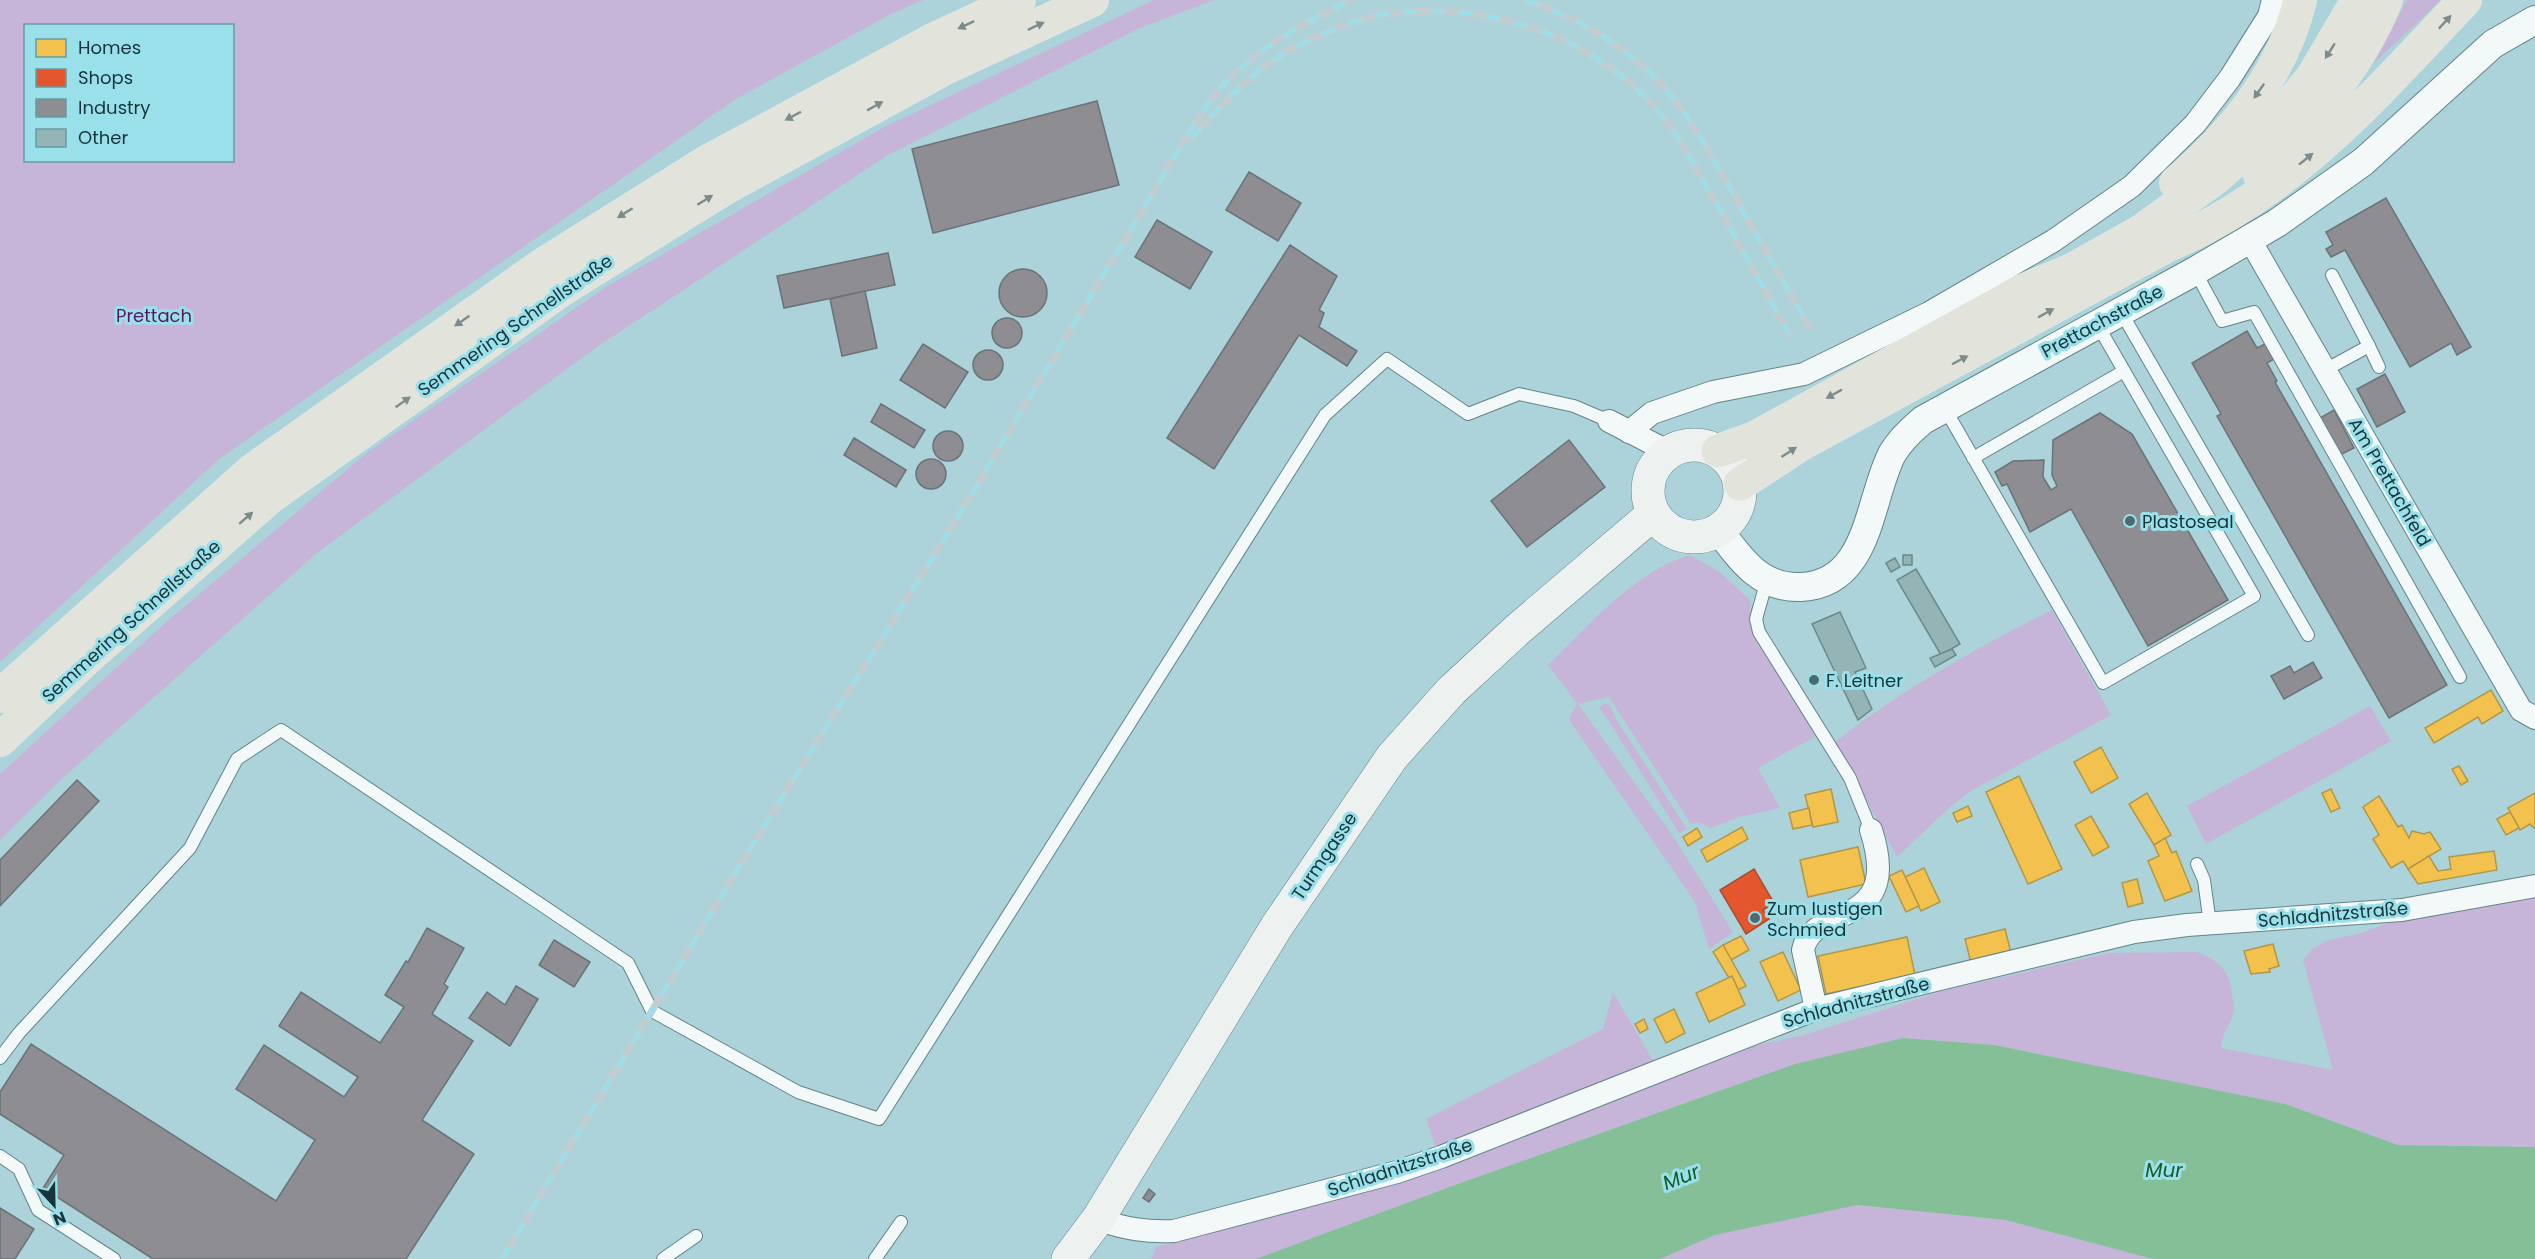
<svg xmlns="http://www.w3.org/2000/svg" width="2535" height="1259" font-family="Poppins,sans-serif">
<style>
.green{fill:#c6b5d9;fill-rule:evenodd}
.water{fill:#84bf98}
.homes{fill:#f2c14e;stroke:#b19748;stroke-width:1.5}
.shops{fill:#e4572e;stroke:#a74d31;stroke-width:1.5}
.industry{fill:#8d8d92;stroke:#6a7377;stroke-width:1.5}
.building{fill:#95b4b6;stroke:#6a8a8b;stroke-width:1.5}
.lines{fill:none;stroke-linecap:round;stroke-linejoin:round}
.service-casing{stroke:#638488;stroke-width:14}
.minor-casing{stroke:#638488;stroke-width:24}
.tertiary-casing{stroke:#638488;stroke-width:30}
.secondary-casing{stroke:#638488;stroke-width:34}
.motorway-casing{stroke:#daebee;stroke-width:34}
.service{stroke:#f3f8f9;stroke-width:12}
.minor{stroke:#f3f8f9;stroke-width:22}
.tertiary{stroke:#f3f8f9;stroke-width:28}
.secondary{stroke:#edf2f1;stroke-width:33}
.motorway{stroke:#e2e4dc;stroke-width:33}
.rail-casing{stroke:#c1cdd0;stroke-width:7}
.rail{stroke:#9ae0eb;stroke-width:4.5;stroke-dasharray:14;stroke-linecap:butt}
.oneway{fill:#7d8c8a}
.poi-dot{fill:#4c6c71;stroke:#9ae0eb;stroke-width:2}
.labels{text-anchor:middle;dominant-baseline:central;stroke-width:6;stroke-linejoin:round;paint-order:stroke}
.park-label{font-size:18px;fill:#5e155f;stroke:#9ae0eb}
.street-label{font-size:18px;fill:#183539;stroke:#9ae0eb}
.poi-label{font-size:18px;fill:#183539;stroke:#9ae0eb;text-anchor:start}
.water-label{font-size:20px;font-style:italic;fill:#145d27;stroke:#9ae0eb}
</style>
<rect width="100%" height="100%" fill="#acd3d9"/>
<g class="green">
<path d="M0,0H923L889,15L736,99L219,459L0,662ZM26,26H232V160H26Z"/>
<polygon points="1154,0 1214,0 1140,28 888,155 594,349 317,553 65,776 0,840 0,774 164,624 368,452 606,287 886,126"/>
<polygon points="2407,0 2441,0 2374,63"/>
<path d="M1690,555L1721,573L1750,600L1753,633L1818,735L1758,768L1780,808L1739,817L1711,828L1698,822L1691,824L1609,697L1578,704L1673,836L1733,932L1709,949L1695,902L1569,720L1577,703L1548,665C1587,627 1636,570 1690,555Z"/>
<path d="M2052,610L2111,715L1971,791L1949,808L1897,857L1835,742C1902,690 1976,648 2052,610Z"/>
<polygon points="1604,703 1611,706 1614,716 1687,829 1679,833 1608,720 1599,708"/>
<polygon points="2370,706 2391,741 2206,844 2187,806"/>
<path d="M2535,896V1147L2398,1145L2285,1104L1994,1045L1903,1038L1795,1064L1455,1185L1256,1259H1151L1156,1247L1210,1232L1749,1047L1804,1035L1942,991L2077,960L2110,953L2197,952C2219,960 2231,972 2232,995C2233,1001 2235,1009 2233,1014C2229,1028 2223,1030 2221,1048L2333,1070L2303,960L2312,949L2329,940L2362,933L2401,918Z"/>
<polygon points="1613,992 1655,1064 1437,1150 1426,1119 1603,1029"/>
<polygon points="1856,1205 2006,1220 2153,1259 1660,1259 1715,1235"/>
</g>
<polygon class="water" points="1903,1038 1994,1045 2285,1104 2398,1145 2535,1147 2535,1259 2153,1259 2006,1220 1857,1205 1715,1235 1660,1259 1256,1259 1455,1185 1795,1064"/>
<g class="homes">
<polygon points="2491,690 2503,711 2482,724 2478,717 2434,743 2425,728"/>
<polygon points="2101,747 2118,778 2091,793 2074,762"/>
<polygon points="2459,766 2468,781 2461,785 2452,769"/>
<polygon points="2019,776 2062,869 2028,884 1986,792"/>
<polygon points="1831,789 1838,822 1813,827 1805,795"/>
<polygon points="2331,789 2340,808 2331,812 2322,793"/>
<polygon points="2147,793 2171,835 2154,845 2129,804"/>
<polygon points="2535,793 2535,829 2530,824 2520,830 2508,808"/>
<polygon points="2379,796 2398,827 2402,825 2409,838 2412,831 2424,834 2430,832 2441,849 2408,869 2403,861 2391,868 2373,839 2379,835 2363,807"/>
<polygon points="1968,806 1972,816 1957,822 1953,813"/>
<polygon points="1809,808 1812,825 1793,829 1789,813"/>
<polygon points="2510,812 2519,828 2506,835 2497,819"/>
<polygon points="2091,816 2109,847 2093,856 2075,825"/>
<polygon points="1742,827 1748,839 1707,862 1701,850"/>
<polygon points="1697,828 1702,837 1688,846 1683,837"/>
<polygon points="2165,838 2172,853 2176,851 2192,891 2165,901 2148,861 2159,856 2154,845"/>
<polygon points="1858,847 1866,884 1808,897 1800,860"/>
<polygon points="2494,851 2497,870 2418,884 2408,869 2429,856 2438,871 2451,869 2449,857"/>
<polygon points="1924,868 1940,902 1921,911 1905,877"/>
<polygon points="1902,870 1919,906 1906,912 1889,876"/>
<polygon points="2137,879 2143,903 2128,907 2122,883"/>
<polygon points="2005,929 2011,953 1971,963 1965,939"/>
<polygon points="1741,936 1749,950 1731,960 1723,945"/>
<polygon points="1907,937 1915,975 1826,994 1818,956"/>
<polygon points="2273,944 2279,966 2269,969 2270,972 2251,974 2244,951"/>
<polygon points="1723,945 1746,986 1738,990 1732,976 1729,978 1713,952"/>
<polygon points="1783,952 1801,990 1778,1001 1760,962"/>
<polygon points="1732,976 1745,1005 1709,1022 1696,993"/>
<polygon points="1674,1009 1685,1033 1666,1043 1654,1019"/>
<polygon points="1644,1019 1648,1029 1640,1033 1635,1024"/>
</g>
<polygon class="shops" points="1754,869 1774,903 1763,910 1769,919 1746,934 1720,890"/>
<g class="industry">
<polygon points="1097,101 1119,185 933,233 912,149"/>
<polygon points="1249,172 1301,203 1278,241 1226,210"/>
<polygon points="2386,198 2471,347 2457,355 2451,343 2410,367 2345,250 2331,257 2326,249 2333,245 2326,232"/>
<polygon points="1157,220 1212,252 1190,289 1135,257"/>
<polygon points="1290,245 1337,276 1319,310 1324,313 1319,327 1357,351 1347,366 1299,335 1214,469 1167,438"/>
<polygon points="888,253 895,285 784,308 777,276"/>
<circle cx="1023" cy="293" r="24"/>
<polygon points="865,291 877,348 842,356 830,299"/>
<circle cx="1007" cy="333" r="15"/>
<polygon points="2247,331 2257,348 2265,344 2274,359 2267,363 2277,381 2275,382 2447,685 2389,718 2217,416 2221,414 2192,363"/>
<polygon points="923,344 968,372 945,408 900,380"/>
<circle cx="988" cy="365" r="15"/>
<polygon points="2385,374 2405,412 2377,427 2357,389"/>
<polygon points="881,404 925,430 914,448 871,422"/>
<polygon points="2334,410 2354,448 2340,455 2320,418"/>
<polygon points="2100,413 2132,434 2228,600 2148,646 2071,509 2030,532 2007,484 2002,486 1995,472 2013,461 2044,460 2043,477 2051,490 2057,486 2052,475 2053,440"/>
<circle cx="948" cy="446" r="15"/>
<polygon points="854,438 906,470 896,487 844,455"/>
<polygon points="1569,440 1605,487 1527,547 1491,501"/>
<circle cx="931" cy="474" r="15"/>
<polygon points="2313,662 2322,678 2284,699 2271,676 2290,666 2294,673"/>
<polygon points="77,780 99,801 0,906 0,860"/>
<polygon points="427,928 464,948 444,984 448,987 432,1014 473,1041 422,1120 474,1154 406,1259 153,1259 43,1188 64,1155 0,1114 0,1092 31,1044 276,1201 315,1140 236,1089 264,1045 344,1097 358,1077 279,1026 301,992 380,1043 404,1007 385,995 406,961 408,962"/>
<polygon points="554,940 590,962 574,987 539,965"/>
<polygon points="516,986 538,999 510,1046 469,1018 487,992 505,1005"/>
<polygon points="1149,1189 1155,1194 1149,1202 1143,1198"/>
<polygon points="0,1208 34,1229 15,1259 0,1259"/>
</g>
<g class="building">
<rect x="1903" y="555" width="9" height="10"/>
<polygon points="1895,558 1900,567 1891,572 1886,563"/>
<polygon points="1916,569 1960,644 1941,655 1897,580"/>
<polygon points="1840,612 1866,668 1855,672 1872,709 1858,720 1812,624"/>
<polygon points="1952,649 1956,655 1935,667 1930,658"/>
</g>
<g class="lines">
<g class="service-casing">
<g id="service">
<polyline points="2195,271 2222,321 2254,312 2460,677"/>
<polyline points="2121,312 2308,635"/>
<polyline points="2369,346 2379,367"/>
<polyline points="2325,370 2369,346 2332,275"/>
<polyline points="1944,407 2103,683 2254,596 2097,324"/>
<polyline points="1973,458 2124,371"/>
<polyline points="1767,580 1756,619 1759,632 1850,778 1871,830"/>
<polyline points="2197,864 2204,880 2210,924"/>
<polyline points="0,1058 19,1033 190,848 237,759 281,730 628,963 652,1011 798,1092 879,1119 1325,415 1387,359 1468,414 1519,394 1574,406 1609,421"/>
<polyline points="0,1156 19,1169 38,1210 114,1259"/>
<polyline points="663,1259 696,1236"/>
<polyline points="875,1259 901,1222"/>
</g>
</g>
<g class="minor-casing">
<g id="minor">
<polyline points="2250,240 2521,710 2535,718"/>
<polyline points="1609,421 1669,452"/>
<polyline points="1629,432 1652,413 1713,392 1804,374 1929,313 2053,241 2132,186 2195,124 2230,78 2269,16 2273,0"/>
<path d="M1816,1009L1803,950C1812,902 1904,932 1871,830"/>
<path d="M1098,1219C1124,1229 1146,1232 1174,1231L1397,1172L1441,1157L1816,1009L2134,932L2187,925L2402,910L2535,886"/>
</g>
</g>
<g class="tertiary-casing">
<path id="tertiary" d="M1719,530C1740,559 1761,589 1801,587C1870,584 1868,501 1892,454C1900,440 1911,430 1923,420L2195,271L2277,223L2363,162L2493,44L2535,20"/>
</g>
<g class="secondary-casing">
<g id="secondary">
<circle cx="1694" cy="491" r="46"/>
<polyline points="1068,1259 1098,1219 1277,926 1392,757 1451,691 1517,630 1653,514"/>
</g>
</g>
<g class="motorway-casing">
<g id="motorway">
<path d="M2259,173C2310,123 2359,67 2386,0"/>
<path d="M2176,183C2232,135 2283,73 2300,0"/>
<polyline points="1718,451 1755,438 2020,292 2072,270 2140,232 2214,179 2266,133 2312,78 2358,0"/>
<path d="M1740,484L1801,444L2168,245C2290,194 2376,94 2465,0"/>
<polyline points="0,696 253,470 541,266 707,162 933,40 1019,0"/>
<polyline points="0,740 87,658 270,497 564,288 725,188 945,68 1092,0"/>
</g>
</g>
<use href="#service" class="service"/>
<use href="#minor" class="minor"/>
<use href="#tertiary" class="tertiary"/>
<use href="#secondary" class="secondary"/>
<use href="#motorway" class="motorway"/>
<g class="rail-casing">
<g id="rail">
<path d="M1525,0C1576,16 1627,47 1664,87C1690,116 1709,152 1729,186C1755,233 1782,279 1809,326"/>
<path d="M1192,138C1220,107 1246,77 1282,55C1313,37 1351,20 1387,14C1490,0 1602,38 1667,122C1686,146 1700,176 1716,203C1740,247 1765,290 1789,334"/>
<path d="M502,1259L748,852L953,525L1196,121C1207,106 1218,89 1231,77C1266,43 1308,21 1352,0"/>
</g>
</g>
<use href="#rail" class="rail"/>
</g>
<defs><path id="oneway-solid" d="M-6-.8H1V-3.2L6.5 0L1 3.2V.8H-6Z" transform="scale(1.5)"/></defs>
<g class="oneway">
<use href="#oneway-solid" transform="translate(2445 22) rotate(-47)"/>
<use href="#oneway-solid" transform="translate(966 25) rotate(155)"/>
<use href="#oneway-solid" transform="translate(1036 26) rotate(-25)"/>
<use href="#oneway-solid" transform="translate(2330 51) rotate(122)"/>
<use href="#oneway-solid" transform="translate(2259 91) rotate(125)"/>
<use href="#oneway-solid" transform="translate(875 106) rotate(-29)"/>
<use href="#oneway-solid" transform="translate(793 116) rotate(152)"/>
<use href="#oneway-solid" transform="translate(2306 159) rotate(-39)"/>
<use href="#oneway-solid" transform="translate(705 200) rotate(-32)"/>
<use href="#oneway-solid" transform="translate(625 213) rotate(148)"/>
<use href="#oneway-solid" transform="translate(2046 313) rotate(-29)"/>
<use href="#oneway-solid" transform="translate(462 321) rotate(145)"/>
<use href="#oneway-solid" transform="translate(1960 360) rotate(-28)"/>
<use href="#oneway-solid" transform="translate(1834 394) rotate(151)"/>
<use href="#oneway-solid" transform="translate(403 402) rotate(-35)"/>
<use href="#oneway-solid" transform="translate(1789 452) rotate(-33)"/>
<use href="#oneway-solid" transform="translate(246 518) rotate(-41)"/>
</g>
<g class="poi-dot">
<circle cx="2130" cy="521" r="6"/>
<circle cx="1814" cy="680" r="6"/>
<circle cx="1755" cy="918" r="6"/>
</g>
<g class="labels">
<g class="park-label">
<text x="154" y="315">Prettach</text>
</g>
<g class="street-label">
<text transform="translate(2102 321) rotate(-28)">Prettachstraße</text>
<text transform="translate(515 325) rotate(-35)">Semmering Schnellstraße</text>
<text transform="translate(2390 482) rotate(60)">Am Prettachfeld</text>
<text transform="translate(131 621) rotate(-42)">Semmering Schnellstraße</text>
<text transform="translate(1324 856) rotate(-56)">Turmgasse</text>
<text transform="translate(2333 914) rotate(-5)">Schladnitzstraße</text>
<text transform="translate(1856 1002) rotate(-15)">Schladnitzstraße</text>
<text transform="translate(1400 1167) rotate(-18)">Schladnitzstraße</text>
</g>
<g class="poi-label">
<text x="2142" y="521">Plastoseal</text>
<text x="1826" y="680">F. Leitner</text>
<text x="1767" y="908">Zum lustigen<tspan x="1767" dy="21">Schmied</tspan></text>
</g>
<g class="water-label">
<text x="2164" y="1170">Mur</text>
<text transform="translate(1681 1177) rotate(-21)">Mur</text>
</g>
</g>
<rect x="24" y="24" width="210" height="138" fill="#9ae0eb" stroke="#669ca4" stroke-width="1.5"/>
<rect x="36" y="39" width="30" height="18" fill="#f2c14e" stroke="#669ca4" stroke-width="1.5"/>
<text x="78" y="54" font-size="18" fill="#183539">Homes</text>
<rect x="36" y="69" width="30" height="18" fill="#e4572e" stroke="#669ca4" stroke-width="1.5"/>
<text x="78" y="84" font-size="18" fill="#183539">Shops</text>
<rect x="36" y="99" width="30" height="18" fill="#8d8d92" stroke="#669ca4" stroke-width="1.5"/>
<text x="78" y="114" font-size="18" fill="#183539">Industry</text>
<rect x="36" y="129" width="30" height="18" fill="#95b4b6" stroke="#669ca4" stroke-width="1.5"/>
<text x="78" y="144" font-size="18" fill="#183539">Other</text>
<g transform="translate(54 1205) rotate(158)" stroke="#9ae0eb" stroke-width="4.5" paint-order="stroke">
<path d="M0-4.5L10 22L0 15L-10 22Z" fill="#183539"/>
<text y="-9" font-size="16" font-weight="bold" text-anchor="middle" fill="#183539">N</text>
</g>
</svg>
